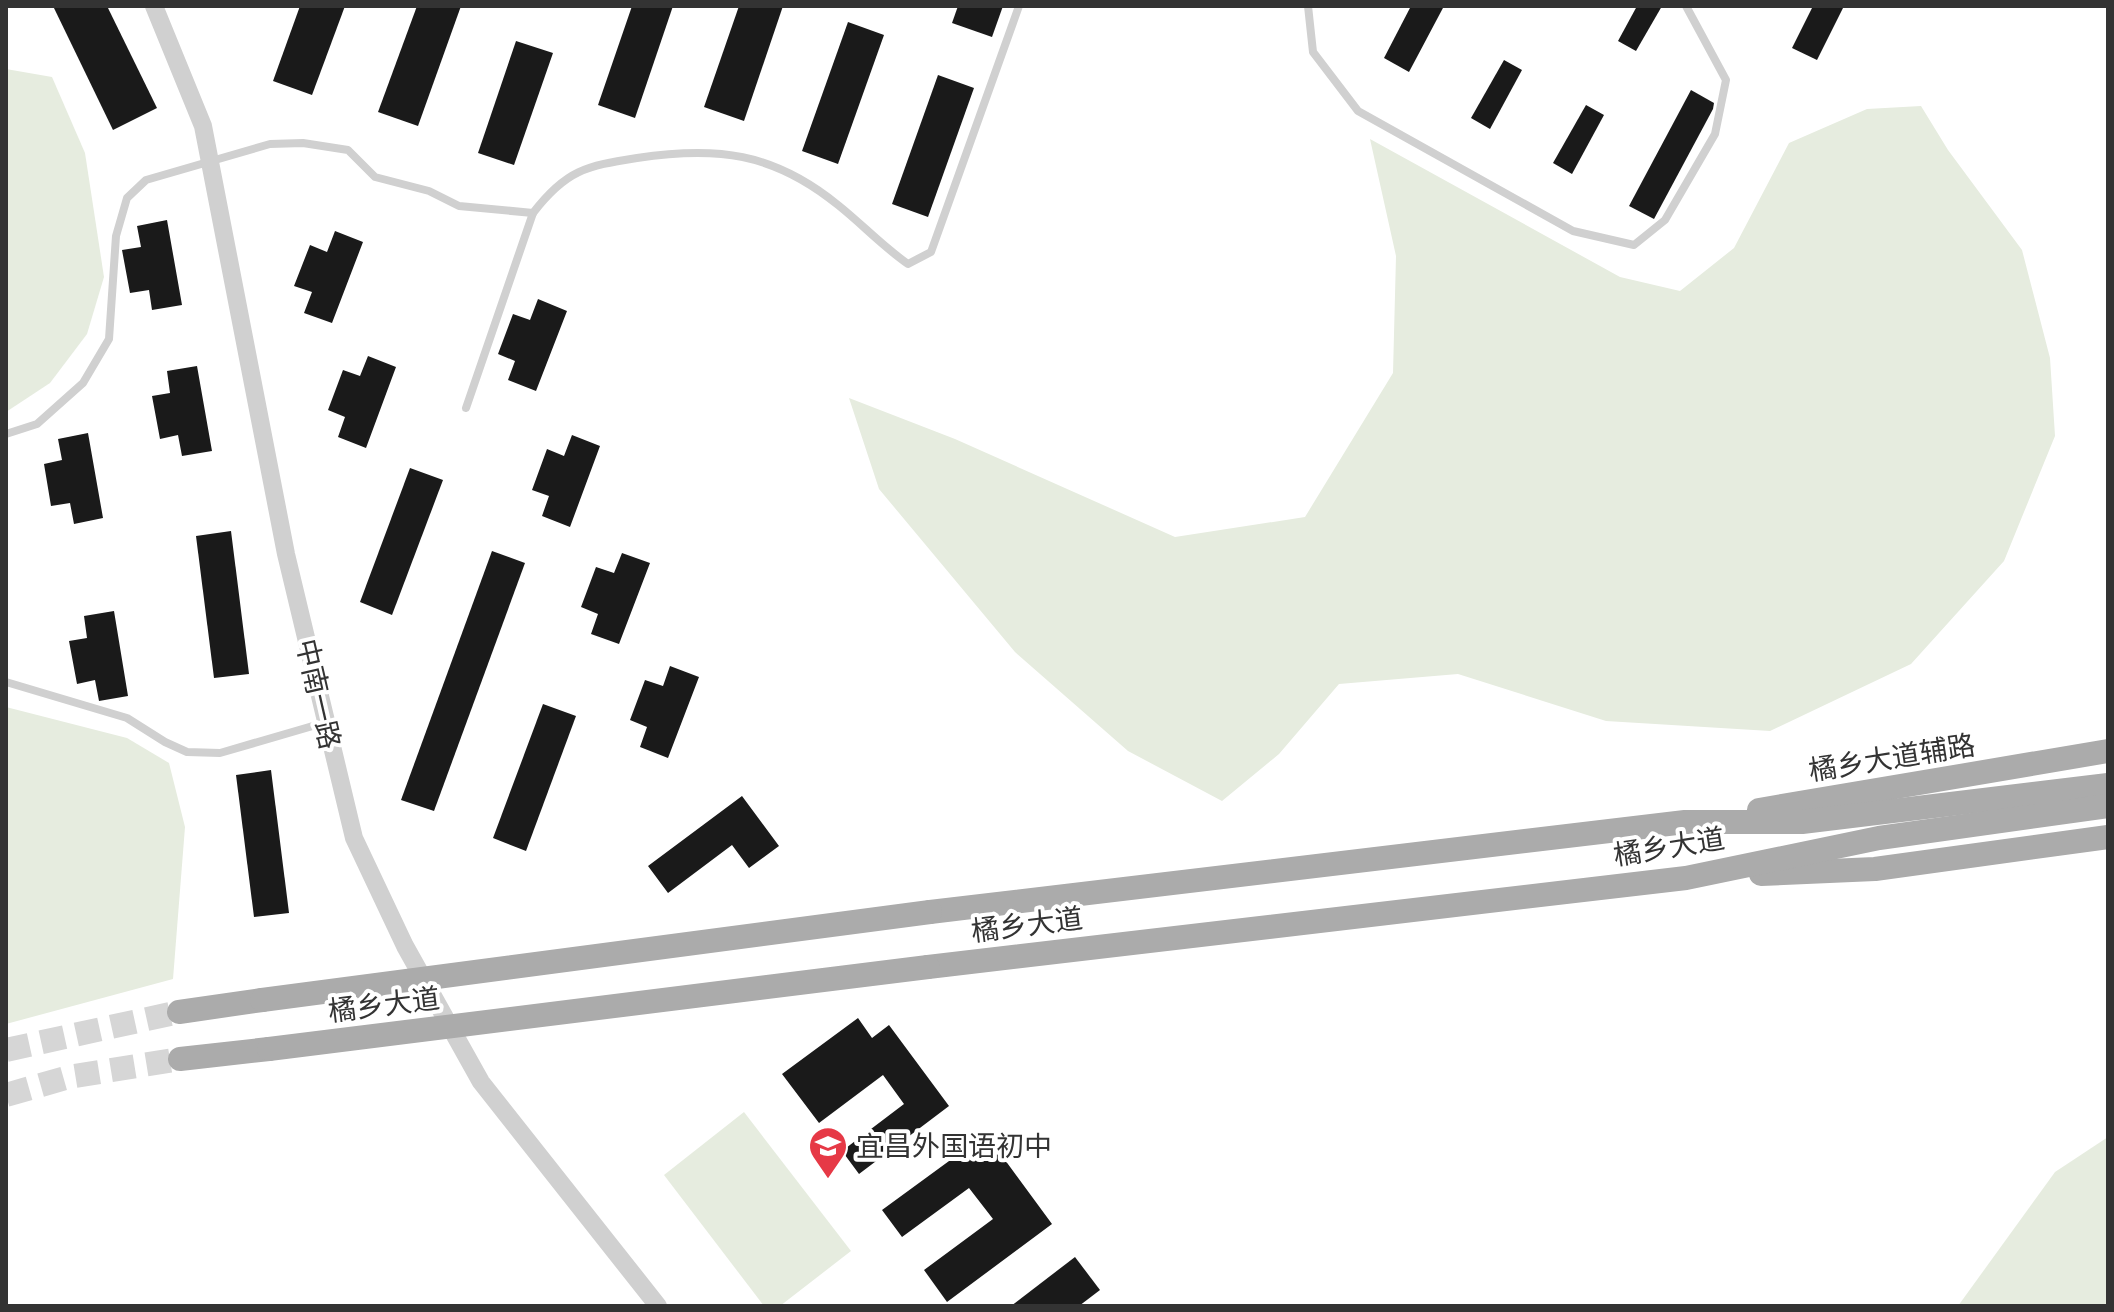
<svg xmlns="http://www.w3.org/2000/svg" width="2114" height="1312" font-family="'Work Sans','Noto Sans SC',sans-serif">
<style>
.green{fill:#e6ecdf}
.building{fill:#1a1a1a}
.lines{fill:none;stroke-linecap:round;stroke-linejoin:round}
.primary-tunnel{stroke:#d6d6d6;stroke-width:24;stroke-dasharray:24 12;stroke-linecap:butt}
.service{stroke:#d0d0d0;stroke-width:8}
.tertiary{stroke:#d0d0d0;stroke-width:18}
.primary{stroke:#ababab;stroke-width:24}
.primary-bridge{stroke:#ababab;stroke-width:24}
.labels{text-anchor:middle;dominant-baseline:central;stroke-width:8;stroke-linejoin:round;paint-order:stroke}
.street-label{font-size:28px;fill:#333;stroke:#fff}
.poi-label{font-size:28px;fill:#333;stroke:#fff;text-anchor:start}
</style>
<rect width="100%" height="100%" fill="#fff"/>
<g class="green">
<polygon points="6,69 52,77 85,153 104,277 87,334 50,383 6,412"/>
<polygon points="1921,106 1948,150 2022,250 2050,358 2055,436 2004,561 1911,664 1770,731 1606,721 1458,674 1339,684 1279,754 1222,801 1128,751 1015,652 879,489 849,398 955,439 1175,537 1305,517 1393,373 1396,256 1370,139 1620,277 1680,291 1734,248 1789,143 1867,109"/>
<polygon points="6,707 127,738 169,763 185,827 173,979 6,1024"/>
<polygon points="744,1112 851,1251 780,1306 764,1306 664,1175"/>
<polygon points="2108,1137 2108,1306 1958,1306 2055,1172"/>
</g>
<g class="building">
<polygon points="53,6 107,6 157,108 113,130"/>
<polygon points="300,6 345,6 312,95 273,81"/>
<polygon points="417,6 461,6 418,126 378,112"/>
<polygon points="632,6 673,6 635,118 598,105"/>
<polygon points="739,6 783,6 744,121 704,107"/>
<polygon points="958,6 1003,6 992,37 952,23"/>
<polygon points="1411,6 1444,6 1409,72 1384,58"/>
<polygon points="1637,6 1662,6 1636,51 1618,41"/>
<polygon points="1813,6 1844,6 1817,60 1792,48"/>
<polygon points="848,22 884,35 838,164 802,151"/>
<polygon points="516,41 553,53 514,165 478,153"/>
<polygon points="1504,60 1522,70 1490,129 1471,118"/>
<polygon points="938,75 974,88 928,217 892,204"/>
<polygon points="1691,90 1714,103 1713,109 1654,219 1629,206"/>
<polygon points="1586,105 1604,115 1572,174 1553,163"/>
<polygon points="167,220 182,305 152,310 149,290 130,293 122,250 141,247 137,226"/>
<polygon points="335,231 363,242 332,323 304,313 312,292 294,286 310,245 327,252"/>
<polygon points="538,299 567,311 536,391 508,380 515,361 498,354 513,314 530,320"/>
<polygon points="368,356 396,367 366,448 338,437 345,417 328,410 343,370 360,376"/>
<polygon points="197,366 212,451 182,456 178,435 160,439 152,396 170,393 167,371"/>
<polygon points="88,433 103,518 74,524 70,503 51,506 44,464 62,460 58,439"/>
<polygon points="572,435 600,446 570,527 542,516 549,496 532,490 547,449 564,456"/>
<polygon points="410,468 443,480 392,615 360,602"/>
<polygon points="231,531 249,674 214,678 196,536"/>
<polygon points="492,551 525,563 434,811 401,800"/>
<polygon points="622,553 650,563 619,644 591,634 598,614 581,607 596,567 614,573"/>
<polygon points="114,611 128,696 99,701 95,680 77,684 69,641 87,638 84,616"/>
<polygon points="670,666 699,677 668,758 640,747 647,727 630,720 645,680 663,686"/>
<polygon points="543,704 576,716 526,851 493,838"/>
<polygon points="271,770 289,913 254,917 236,775"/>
<polygon points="742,796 779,846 749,868 732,845 668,893 648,866"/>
<polygon points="858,1018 872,1038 889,1025 949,1106 859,1174 842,1151 904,1104 883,1075 819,1123 782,1074"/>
<polygon points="986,1134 1052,1224 947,1302 924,1270 993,1219 969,1188 902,1237 882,1210"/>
<polygon points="1075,1257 1100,1290 1079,1306 1011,1306"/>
</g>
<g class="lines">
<g class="primary-tunnel">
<polyline points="6,1050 179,1012"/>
<polyline points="6,1095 69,1077 180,1059"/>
</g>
<g class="service">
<polyline points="1308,6 1313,52 1358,111 1573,231 1634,245 1665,220 1715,134 1726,80 1686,6"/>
<path d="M466,408L533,213C566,170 586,166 637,158C716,146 773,152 838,205C862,224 882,246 908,264L931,252L1019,6"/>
<polyline points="6,434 37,424 83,383 109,339 116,236 127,198 146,180 270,144 303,143 348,150 375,177 429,191 459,206 533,213"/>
<polyline points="6,682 127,718 165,742 187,752 220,753 323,723"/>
</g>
<polyline class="tertiary" points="154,6 203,126 286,554 354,838 405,946 481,1082 658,1306"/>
<g class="primary">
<polyline points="1759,810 2108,751"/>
<polyline points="1761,874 1875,869 2108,837"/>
<polyline points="930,912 1685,822 1802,822 2108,785"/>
<polyline points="928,967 1686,878 1879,838 2108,806"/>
<polyline points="179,1012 262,1000"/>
<polyline points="180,1059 269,1049"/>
</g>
<g class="primary-bridge">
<polyline points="262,1000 930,912"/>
<polyline points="269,1049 928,967"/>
</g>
</g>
<defs>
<g id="school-pin" transform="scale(2)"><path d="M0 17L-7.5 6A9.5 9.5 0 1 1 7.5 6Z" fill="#e63946" stroke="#fff"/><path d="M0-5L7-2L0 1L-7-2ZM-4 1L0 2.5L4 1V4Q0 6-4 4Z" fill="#fff"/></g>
</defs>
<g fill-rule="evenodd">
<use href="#school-pin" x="828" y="1146"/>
</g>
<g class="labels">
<g class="street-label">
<text transform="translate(318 694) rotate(77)">中南一路</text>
<text transform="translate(1892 758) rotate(-9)">橘乡大道辅路</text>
<text transform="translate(1669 847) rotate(-9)">橘乡大道</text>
<text transform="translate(1027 925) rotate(-7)">橘乡大道</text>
<text transform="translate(384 1005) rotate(-7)">橘乡大道</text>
</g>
<g class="poi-label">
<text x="856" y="1146">宜昌外国语初中</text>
</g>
</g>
<rect width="2114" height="1312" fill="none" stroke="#333333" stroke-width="16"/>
</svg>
